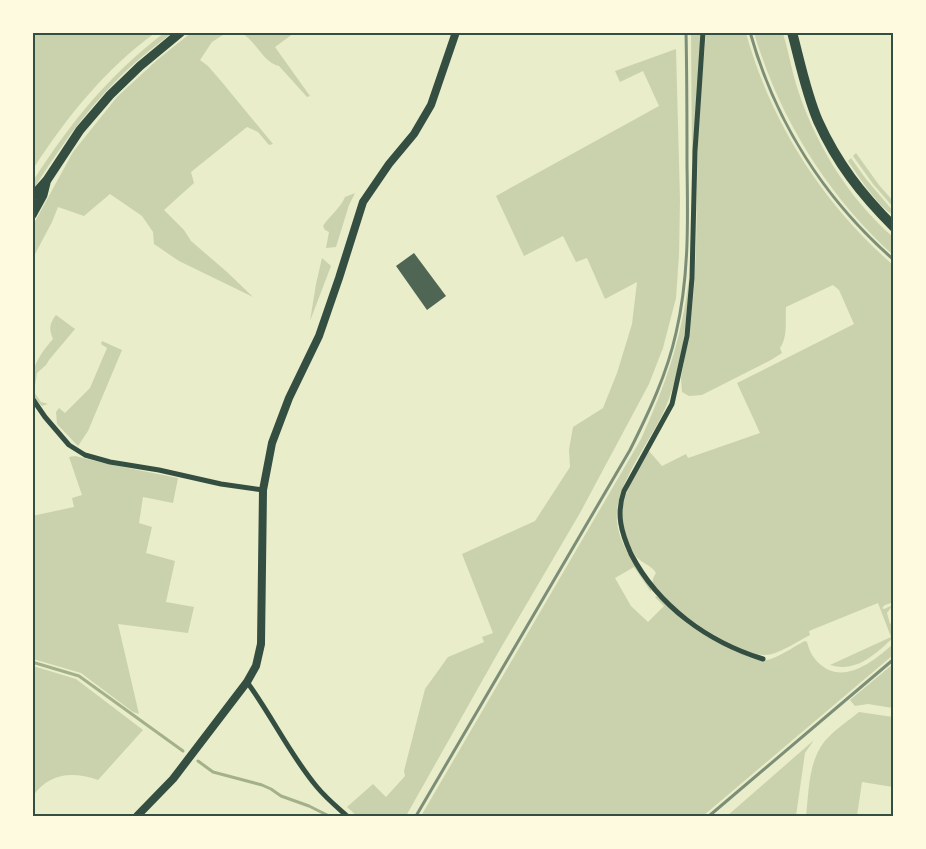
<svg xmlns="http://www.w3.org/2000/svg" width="926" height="849" font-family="'Titillium Web',sans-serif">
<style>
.green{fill:#cad2ad}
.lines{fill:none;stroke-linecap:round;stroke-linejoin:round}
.stream{stroke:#a3b18a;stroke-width:3}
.building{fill:#4f6655}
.minor{stroke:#344e41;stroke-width:5}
.tertiary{stroke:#344e41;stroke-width:8}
.secondary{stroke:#344e41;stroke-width:9}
.primary{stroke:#344e41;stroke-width:10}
.rail{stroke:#7c8e77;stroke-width:3}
.neatline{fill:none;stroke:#344e41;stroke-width:2}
</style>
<rect width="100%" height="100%" fill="#e9edc9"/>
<g class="green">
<path d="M33,32L155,33C104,70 67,117 33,169Z"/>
<polygon points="192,32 226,33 212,42 200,60 208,66 221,81 273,144 269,145 258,132 247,127 191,172 194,183 164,210 184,230 191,241 227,272 253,297 179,261 154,244 153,232 142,216 110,194 84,216 58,207 52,222 33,258 33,225 73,152 117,97 157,60"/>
<path d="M164,33H172C152,48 132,64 114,83C82,115 57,152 33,190V181C71,122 108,76 164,33Z"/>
<path d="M241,33H294L275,47L310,96L307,97L279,66C263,63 256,40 241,33Z"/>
<polygon points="691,33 702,33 692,160"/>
<path d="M706,33H746C771,123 823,204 893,265L894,602L885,605L882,608L884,609L893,605L887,613L890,624L893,621V638C875,654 857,673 830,665L891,637L878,603L809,631L810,635C798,641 778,655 765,655C740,656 662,606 653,583C652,580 654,576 656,573C651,564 641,564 635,555C609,512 627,489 649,451L662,466L686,454L688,458L760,433L737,383L854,324L839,290L833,285L786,307C785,320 788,337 780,348L782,353L771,360L702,395L689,396L682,392L681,378L689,332L694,289L696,247L698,127Z"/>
<path d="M754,33H783C788,50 791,67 796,84C814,142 848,198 893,237V255C826,194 780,119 754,33Z"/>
<polygon points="676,49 680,200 679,255 676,298 663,348 649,384 580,513 499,651 406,816 357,816 347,807 373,784 386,797 405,776 404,771 425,689 448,657 484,642 482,637 493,633 462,554 535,521 570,467 569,450 573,427 603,408 617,373 632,324 637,282 605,299 587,258 576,262 563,236 524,256 496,196 659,106 643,71 620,82 615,71"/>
<polygon points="856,153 879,185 893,201 893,207 873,184 853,156"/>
<path d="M851,158L866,179L893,211V215C878,206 858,176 848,161Z"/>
<path d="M355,193L349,205L336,247L326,248L329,232L325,230L323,226C330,215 340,209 345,197Z"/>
<polygon points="322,258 331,266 310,321 316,284"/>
<path d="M689,277C687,320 683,364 667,404C654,438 613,485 617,521C619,545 637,569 651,588V592L634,567L615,578L631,606L648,622L664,606L655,597L657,596C684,622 712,643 748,655C752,657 758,660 763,660C775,661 794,646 805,641L807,642C810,653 813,658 821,665C845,685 875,660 893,644V655L703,816H421L641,439C666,384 682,338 689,277Z"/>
<path d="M56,315L75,329L49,360L46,365L37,373L34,392L41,402L48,404L42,406C39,403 34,398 33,393C27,372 40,354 53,339C49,329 49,324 56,315Z"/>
<polygon points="102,341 122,350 88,431 78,446 57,424 56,412 59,408 65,413 90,388 107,348 101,344"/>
<polygon points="75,456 108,464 178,478 173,503 143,497 139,523 152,527 146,553 175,561 166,602 194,607 188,633 118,624 139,714 133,712 81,673 33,659 32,516 74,507 72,498 82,495 69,457"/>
<polygon points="893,664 893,708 868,704 855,706 850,700"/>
<path d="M33,666L76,679L143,730L98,780C72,771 49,773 33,796Z"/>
<path d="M859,712L893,717V787L862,782L857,816H806C809,792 808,763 824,742C833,731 848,721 859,712Z"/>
<polygon points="814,740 805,753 796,816 727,816"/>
</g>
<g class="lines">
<g class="stream">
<polyline points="32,662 79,676 183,751"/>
<polyline points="198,761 213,772 262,785 271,789 281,796 309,806 329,816"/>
</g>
</g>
<polygon class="building" points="414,253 446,296 427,310 396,266"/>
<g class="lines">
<g class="minor">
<path d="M703,32L695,151L692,278L687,336L672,404L624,491C616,514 621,532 631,554C658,606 708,642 763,659"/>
<polyline points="32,398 45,417 69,445 85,455 110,462 159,470 221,484 263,490"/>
<path d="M247,682C272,716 290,755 317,787C326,798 337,807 347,816"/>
</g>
<polyline class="tertiary" points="137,816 173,779 247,682 256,666 261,644 263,490 272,443 289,398 319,336 339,278 363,202 389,164 414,134 431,105 456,32"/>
<g class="secondary">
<polyline points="32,197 47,180 80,130 110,95 140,66 181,32"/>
<polyline points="32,215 43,195 46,183"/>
</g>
<path class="primary" d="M792,32C800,62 806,93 818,121C837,163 861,194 894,227"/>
<g class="rail">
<path d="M750,32C775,121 824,199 894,260"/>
<path d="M416,816L630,450C649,412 667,374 676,333C689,278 688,222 687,166C687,122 687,77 686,32"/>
<polyline points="709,816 894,659"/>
</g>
</g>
<rect width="926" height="849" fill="none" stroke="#fefae0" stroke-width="68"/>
<rect x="34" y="34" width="858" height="781" class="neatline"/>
</svg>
